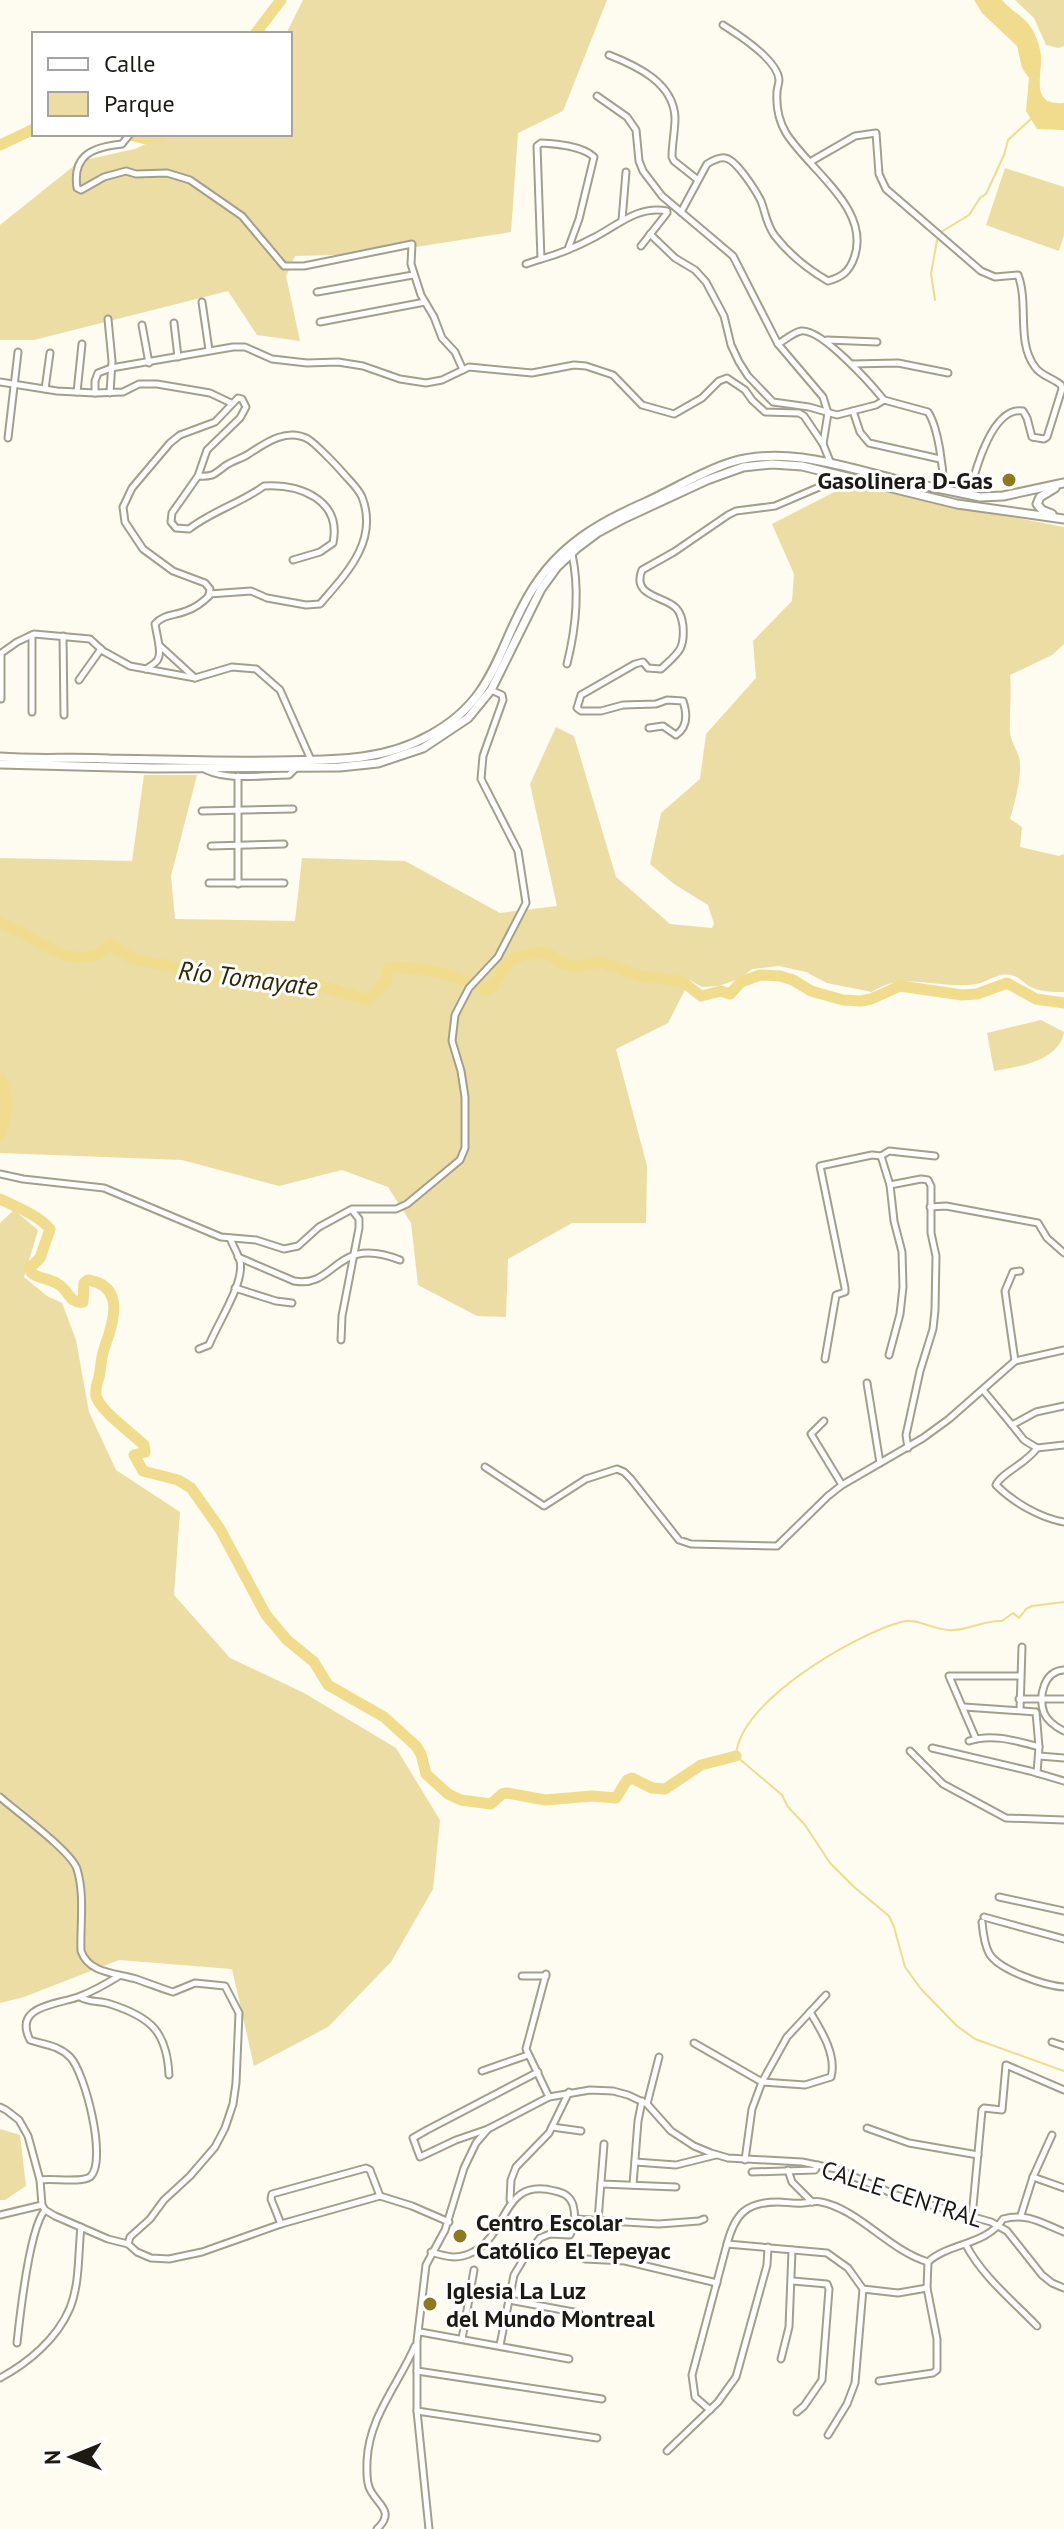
<svg xmlns="http://www.w3.org/2000/svg" width="1064" height="2529" font-family="'PT Sans',sans-serif">
<style>
.green{fill:#ecdda5}
.water{fill:#f0dc8c}
.lines{fill:none;stroke-linecap:round;stroke-linejoin:round}
.stream{stroke:#f0dc8c;stroke-width:2}
.river{stroke:#f0dc8c;stroke-width:11}
.minor-casing{stroke:#a39f8d;stroke-width:9}
.primary-casing{stroke:#a39f8d;stroke-width:11}
.minor{stroke:#fff;stroke-width:5}
.primary{stroke:#fff;stroke-width:7}
.poi-dot{fill:#8e791f;stroke:#fff;stroke-width:3}
.labels{text-anchor:middle;dominant-baseline:central;stroke-width:6;stroke-linejoin:round;paint-order:stroke}
.poi-label{font-size:24px;font-weight:bold;fill:#1c1a13;stroke:#fff;text-anchor:start}
.street-label{font-size:24px;fill:#1c1a13;stroke:#fff}
.water-label{font-size:26px;font-style:italic;fill:#322905;stroke:#fff}
</style>
<rect width="100%" height="100%" fill="#fefbf0"/>
<g class="green">
<polygon points="303,0 607,0 563,111 518,133 511,232 371,254 295,256 286,276 300,341 257,335 228,291 34,340 0,340 0,225 80,161 135,149 168,134 290,134 290,34 286,34"/>
<polygon points="1015,0 1064,0 1064,46 1058,48 1046,45 1034,18"/>
<polygon points="1005,168 1064,187 1064,235 1059,251 986,225"/>
<path d="M848,485L1064,527V644L1052,655L1010,675C1012,694 1009,713 1010,732C1011,744 1019,752 1020,762C1021,781 1015,801 1010,819L1022,827L1020,847L1059,856L1064,854V992C1054,992 1042,992 1033,988C1025,985 1020,977 1011,975C998,972 988,982 976,984C941,990 902,970 872,992L827,983L806,972L779,966L752,969L741,978L719,986L702,987L690,980L668,1023L616,1049L647,1166L646,1223H572L508,1259L506,1317L477,1316L418,1285L411,1223L388,1187L342,1170L279,1186L182,1160L0,1153V858L132,861L144,775H197L171,876L175,919L295,921L302,858L405,861L500,913L557,906L530,784L556,727L574,736L616,877L670,924L712,928L714,924L708,905L674,884L650,864L661,813L700,779L706,734L756,678L753,641L792,601L794,574L772,524Z"/>
<path d="M1041,1020L1064,1032C1059,1061 1019,1067 994,1071L987,1033Z"/>
<polygon points="14,1210 38,1230 24,1277 47,1296 62,1303 76,1340 89,1412 116,1470 180,1512 174,1595 230,1658 304,1693 396,1748 440,1820 433,1889 391,1962 328,2027 254,2066 232,1969 119,1960 24,1997 0,2003 0,1223"/>
<polygon points="0,2129 20,2135 26,2186 5,2200 0,2200"/>
</g>
<path class="water" d="M974,0H1002C1010,10 1023,16 1030,26C1036,34 1040,47 1041,56C1042,78 1030,106 1064,103V130L1037,129L1026,111L1029,78L1022,68L1017,46L982,13Z"/>
<g class="lines">
<g class="stream">
<polyline points="941,232 969,215 980,198 986,194 1004,155 1008,140 1031,119"/>
<polyline points="935,300 931,274 937,240"/>
<path d="M1064,1602L1032,1606L1026,1609L1019,1618L1013,1613L1002,1621C985,1620 971,1629 954,1630C935,1632 918,1617 901,1622C854,1635 738,1702 736,1756L782,1795L788,1807L805,1825L830,1863L854,1887L889,1916L894,1927L905,1967L921,1989L957,2026L975,2039L1064,2071"/>
</g>
<g class="river">
<polyline points="255,34 281,0"/>
<polyline points="125,134 146,139 163,134"/>
<polyline points="0,145 34,129"/>
<path d="M0,923C28,931 63,967 95,955C101,953 106,948 111,945L133,959L168,966L207,979L246,978L314,984L368,1000L386,981L388,968C423,966 454,974 485,990L493,987L503,968L514,958L539,952L552,956L561,963L576,967L601,962L641,976L683,982L701,996L721,991L730,994L741,982L760,975L780,976L793,980L811,991L843,1000L861,1001L871,999L900,986L962,995L977,994L1007,983L1036,999L1064,1003"/>
<path d="M0,1078C9,1093 7,1118 0,1135"/>
<path d="M0,1199C17,1207 38,1215 50,1229L40,1258L29,1269C35,1280 48,1277 58,1284C69,1290 69,1304 83,1302L84,1283L88,1280C125,1286 114,1321 105,1346C101,1356 101,1367 99,1377C97,1383 95,1389 96,1396C100,1411 132,1433 144,1445L145,1452L134,1455L143,1471L178,1480L191,1488L220,1529L266,1615L287,1640L314,1662L328,1685L384,1717L416,1746L421,1754L426,1774L448,1794L461,1800L491,1804L502,1794L507,1793L545,1800L592,1796L616,1798L627,1780L632,1778L652,1788L665,1789L701,1765L736,1756"/>
</g>
<g class="minor-casing">
<g id="minor">
<path d="M609,55C637,66 674,83 675,118C675,131 672,144 672,157L674,161L698,180"/>
<polyline points="597,96 627,117 636,130 639,161 643,171 662,196 733,256 778,344 823,397 828,413 823,444"/>
<path d="M130,134L122,144C94,147 72,154 77,188L81,190L104,177L126,171L136,174L167,173L190,180L242,216L284,266H304L412,244L411,264L421,295L434,317L442,338L455,352L463,370"/>
<path d="M810,162L855,136L876,133L879,174L886,189L981,271L995,277L1018,275C1029,303 1016,342 1035,367C1041,376 1053,378 1061,385L1062,389L1047,437L1044,439L1032,437L1027,418L1023,411C992,406 975,471 969,495"/>
<path d="M681,212L707,164C712,161 719,157 725,158C736,159 756,191 761,201C766,214 766,224 775,236C789,254 809,270 828,281C842,277 849,272 854,258C872,209 809,170 786,133C779,121 776,106 777,92C777,88 779,84 779,80C778,60 739,35 723,25"/>
<polyline points="622,220 626,172"/>
<path d="M650,234L675,258L695,270L706,282L724,316L731,345L739,362L748,376L773,402L809,407L837,415L876,405L884,400L928,412C939,429 943,469 944,489"/>
<path d="M568,249L579,219L594,157C582,146 558,144 541,143L537,146L541,259C560,254 578,246 595,237C618,225 639,205 667,211V213L641,246"/>
<polyline points="526,264 541,259"/>
<polyline points="317,292 413,275"/>
<polyline points="202,302 209,350"/>
<polyline points="108,319 112,361 110,393"/>
<polyline points="320,322 425,302"/>
<polyline points="174,323 178,357"/>
<polyline points="142,325 149,363"/>
<polyline points="827,340 877,342"/>
<path d="M778,344C785,340 794,332 801,331C821,328 871,384 884,400"/>
<polyline points="852,364 898,363 948,373"/>
<polyline points="0,382 57,391 95,393 123,392 139,384 157,384 210,393 231,403"/>
<polyline points="45,389 50,353"/>
<polyline points="77,392 82,344"/>
<polyline points="95,393 95,381 98,373 111,368 233,347 245,347 272,359 307,363 338,362 363,366 400,379 426,383 442,380 469,367 532,373 574,365 586,366 613,375 642,405 674,414 702,398 719,381 727,378 745,390 752,400 765,412 799,413 804,416 823,444 831,464"/>
<polyline points="853,411 860,432 869,443 940,459"/>
<polyline points="8,438 18,352"/>
<path d="M198,476C214,477 214,474 225,466C232,461 240,459 247,455C264,444 286,427 308,439C316,444 336,465 343,473C349,480 358,488 362,497C379,541 346,574 320,604L306,605L267,598L251,591L209,594"/>
<polyline points="63,636 64,715"/>
<polyline points="0,654 17,642 34,634 90,639 103,651 130,666 195,678 232,667 256,669 280,690 311,760"/>
<polyline points="1,654 1,699"/>
<path d="M567,664C576,628 580,591 572,554"/>
<path d="M146,669C157,662 161,660 159,646"/>
<path d="M195,678L159,645L155,624C164,614 174,616 186,611C195,608 203,602 209,596L210,589L205,583L173,571L143,549L125,522L123,507L132,488L170,443L180,435L215,422L238,398L242,399L246,407L240,418L207,450L198,476L172,513L171,522L176,528L189,529C212,511 241,503 264,486C299,484 342,499 333,543L320,552L293,560"/>
<polyline points="79,680 101,649"/>
<polyline points="32,712 32,635"/>
<path d="M649,728L663,726L676,735C688,727 687,713 683,701L667,700L656,704L623,705L601,711H581L577,708L581,695L635,664L643,662L648,668L661,669C678,653 685,650 683,626C682,619 681,613 676,608C665,596 631,597 642,570L674,552L728,515L736,511L775,506L845,476"/>
<path d="M206,770C230,781 263,775 289,775L296,768"/>
<polyline points="202,811 293,809"/>
<polyline points="211,846 284,844"/>
<polyline points="209,883 284,883"/>
<polyline points="238,884 238,776"/>
<polyline points="881,1156 890,1185 894,1221 902,1252 903,1287 900,1314 889,1355"/>
<polyline points="0,1174 23,1179 104,1188 221,1237 256,1240 284,1249 298,1246 319,1227 352,1209 396,1209 407,1204 460,1160 465,1148 465,1097 461,1071 452,1041 455,1015 469,988 498,957 526,903 518,851 481,779 483,756 503,700 502,695 491,690"/>
<polyline points="890,1185 921,1179 928,1180 931,1186 931,1233 936,1256 935,1310 933,1329 920,1371 906,1435 908,1448"/>
<polyline points="930,1207 946,1206 1038,1223 1047,1238 1064,1253"/>
<path d="M238,1257L294,1281C337,1289 334,1234 400,1260"/>
<polyline points="235,1288 276,1301 292,1303"/>
<polyline points="341,1340 342,1316 359,1228 359,1219 352,1210"/>
<path d="M199,1349L209,1345C217,1324 245,1283 240,1261C238,1254 233,1246 230,1238"/>
<polyline points="825,1359 836,1295 845,1292 845,1288 820,1166 872,1155 881,1156 889,1151 935,1156"/>
<polyline points="1015,1361 1005,1291 1013,1272 1020,1271"/>
<polyline points="867,1383 880,1463"/>
<polyline points="983,1390 1012,1425"/>
<path d="M1064,1406L1036,1412L1012,1425L1024,1440L1037,1448C1026,1464 1001,1473 996,1485C1013,1502 1040,1518 1064,1522"/>
<polyline points="824,1421 811,1434 842,1485"/>
<polyline points="1037,1448 1064,1445"/>
<polyline points="485,1467 544,1506 586,1479 617,1469 624,1472 631,1479 679,1540 691,1544 777,1546 828,1496 842,1485 923,1438 949,1419 1015,1361 1064,1350"/>
<path d="M1064,1670C1044,1671 1038,1696 1044,1713C1048,1722 1056,1727 1064,1731"/>
<polyline points="1019,1699 1064,1699"/>
<polyline points="964,1707 1036,1712 1039,1747 1037,1773"/>
<polyline points="1020,1710 1022,1647"/>
<polyline points="976,1739 949,1676 1020,1676"/>
<path d="M969,1741C992,1733 1017,1741 1039,1747"/>
<polyline points="932,1748 1030,1771 1064,1781"/>
<polyline points="910,1751 943,1784 1006,1818 1064,1820"/>
<polyline points="1039,1756 1064,1758"/>
<path d="M0,1797C17,1812 71,1851 77,1869C85,1895 80,1925 81,1951C89,1974 117,1973 136,1979C148,1983 160,1988 173,1992L195,1983L225,1986L239,2013L236,2083L233,2104L225,2128L215,2147L190,2176L164,2200L150,2219L130,2237L128,2244"/>
<polyline points="999,1897 1064,1911"/>
<polyline points="984,1917 1064,1939"/>
<path d="M982,1922C983,1932 984,1944 989,1953C998,1970 1046,1986 1064,1987"/>
<polyline points="546,1974 526,2049 549,2097"/>
<polyline points="522,1976 546,1976"/>
<path d="M80,1997C89,2003 100,2000 110,2004C151,2017 167,2032 169,2075"/>
<polyline points="1052,2042 1064,2046"/>
<path d="M694,2043L762,2082L805,2085L831,2077C837,2055 821,2030 810,2012"/>
<polyline points="482,2071 528,2055"/>
<polyline points="647,2104 659,2057"/>
<polyline points="0,2107 6,2110 19,2120 28,2136 40,2180 42,2205 45,2210 55,2216 108,2239 128,2244 137,2252 151,2258 169,2259 202,2252 281,2224 380,2196 412,2206 449,2222"/>
<polyline points="552,2127 581,2131"/>
<polyline points="867,2128 909,2143 978,2155"/>
<polyline points="488,2129 456,2140 420,2157 413,2138 427,2130 538,2072"/>
<polyline points="745,2160 752,2109 762,2082 787,2037 826,1995"/>
<polyline points="635,2162 676,2165 716,2155"/>
<polyline points="788,2170 792,2182 812,2202"/>
<polyline points="752,2172 815,2170 818,2165"/>
<polyline points="1033,2177 1064,2188"/>
<path d="M40,2180C52,2178 81,2183 90,2177C108,2162 85,2072 70,2057C58,2045 45,2045 30,2040C13,2006 55,2005 78,1997C92,1992 106,1984 119,1976"/>
<polyline points="601,2184 676,2187"/>
<polyline points="633,2185 638,2121 642,2101"/>
<polyline points="510,2200 511,2180 516,2167 549,2133 569,2092"/>
<polyline points="0,2215 42,2205"/>
<polyline points="1021,2215 1033,2177 1052,2135"/>
<polyline points="972,2217 982,2110 984,2108 1002,2110 1006,2065 1064,2090"/>
<polyline points="575,2219 659,2224 699,2221 704,2219"/>
<polyline points="598,2220 604,2144"/>
<polyline points="281,2224 271,2199 272,2194 366,2168 370,2170 380,2196"/>
<path d="M727,2244C735,2214 746,2202 778,2202C786,2202 795,2204 803,2203C809,2203 815,2200 821,2202C858,2209 890,2251 928,2262"/>
<path d="M966,2245C982,2276 1013,2301 1037,2326"/>
<path d="M431,2252C447,2257 458,2260 473,2252C510,2233 501,2177 555,2191C564,2193 570,2196 573,2205C576,2217 575,2225 570,2235L550,2234L540,2238L523,2260L514,2275L500,2345"/>
<polyline points="585,2259 625,2261 717,2283"/>
<polyline points="793,2281 827,2284 829,2289 822,2380 804,2406 797,2412"/>
<polyline points="509,2300 579,2313"/>
<polyline points="420,2332 569,2359"/>
<polyline points="462,2339 474,2270"/>
<path d="M17,2343C20,2315 29,2229 45,2210"/>
<polyline points="781,2359 789,2327 792,2250"/>
<polyline points="417,2371 602,2399"/>
<path d="M0,2378C28,2363 57,2339 70,2308C80,2283 78,2253 81,2227"/>
<path d="M879,2381L933,2373L937,2370V2339L927,2288L928,2262C948,2243 987,2245 1003,2219C1027,2212 1043,2224 1064,2232"/>
<polyline points="710,2410 695,2397 692,2375 727,2244 827,2253 848,2268 863,2289 898,2293 927,2288"/>
<polyline points="417,2411 597,2438"/>
<polyline points="828,2435 847,2404 855,2383 863,2289"/>
<polyline points="667,2451 718,2402 736,2377 767,2265 768,2247"/>
<path d="M377,2529C397,2510 375,2504 369,2487C366,2478 367,2470 367,2461C369,2417 398,2385 415,2346"/>
<polyline points="429,2529 417,2411 417,2341 426,2265 445,2230 464,2168 476,2143 488,2129 549,2097 590,2090 613,2091 628,2095 647,2104 671,2131 694,2146 711,2153 728,2158 802,2162 836,2169 896,2195 991,2222 1007,2231 1042,2275 1052,2283 1064,2288"/>
</g>
</g>
<g class="primary-casing">
<g id="primary">
<polyline points="1052,514 1042,510 1037,504 1040,497 1055,488"/>
<path d="M0,757C36,760 72,757 109,759C163,760 217,762 272,761C326,760 381,763 430,735C497,699 497,646 532,590C559,546 598,523 644,503C673,490 702,471 732,462C787,446 844,467 898,480C925,486 953,491 980,497L1003,496L1064,483"/>
<polyline points="0,764 153,768 340,767 378,763 423,748 468,718 491,690 541,589 557,567 577,548 597,533 625,518 707,480 743,467 772,464 802,466 957,504 1064,519"/>
</g>
</g>
<use href="#minor" class="minor"/>
<use href="#primary" class="primary"/>
</g>
<g class="poi-dot">
<circle cx="1009" cy="480" r="8"/>
<circle cx="460" cy="2236" r="8"/>
<circle cx="430" cy="2304" r="8"/>
</g>
<g class="labels">
<g class="poi-label">
<text x="993" y="480" text-anchor="end">Gasolinera D-Gas</text>
<text x="476" y="2222">Centro Escolar<tspan x="476" dy="28">Católico El Tepeyac</tspan></text>
<text x="446" y="2290">Iglesia La Luz<tspan x="446" dy="28">del Mundo Montreal</tspan></text>
</g>
<g class="street-label">
<text transform="translate(902 2194) rotate(18)">CALLE CENTRAL</text>
</g>
<g class="water-label">
<text transform="translate(248 978) rotate(7)">Río Tomayate</text>
</g>
</g>
<rect x="32" y="32" width="260" height="104" fill="#ffffff" stroke="#a4a3a1" stroke-width="2"/>
<rect x="48" y="58" width="40" height="12" fill="#ffffff" stroke="#a4a3a1" stroke-width="2"/>
<text x="104" y="72" font-size="24" fill="#1c1a13">Calle</text>
<rect x="48" y="92" width="40" height="24" fill="#ecdda5" stroke="#a4a3a1" stroke-width="2"/>
<text x="104" y="112" font-size="24" fill="#1c1a13">Parque</text>
<g transform="translate(72 2457) rotate(269)" stroke="#ffffff" stroke-width="6" paint-order="stroke">
<path d="M0-6L14 30L0 20L-14 30Z" fill="#1c1a13"/>
<text y="-12" font-size="22" font-weight="bold" text-anchor="middle" fill="#1c1a13">N</text>
</g>
</svg>
